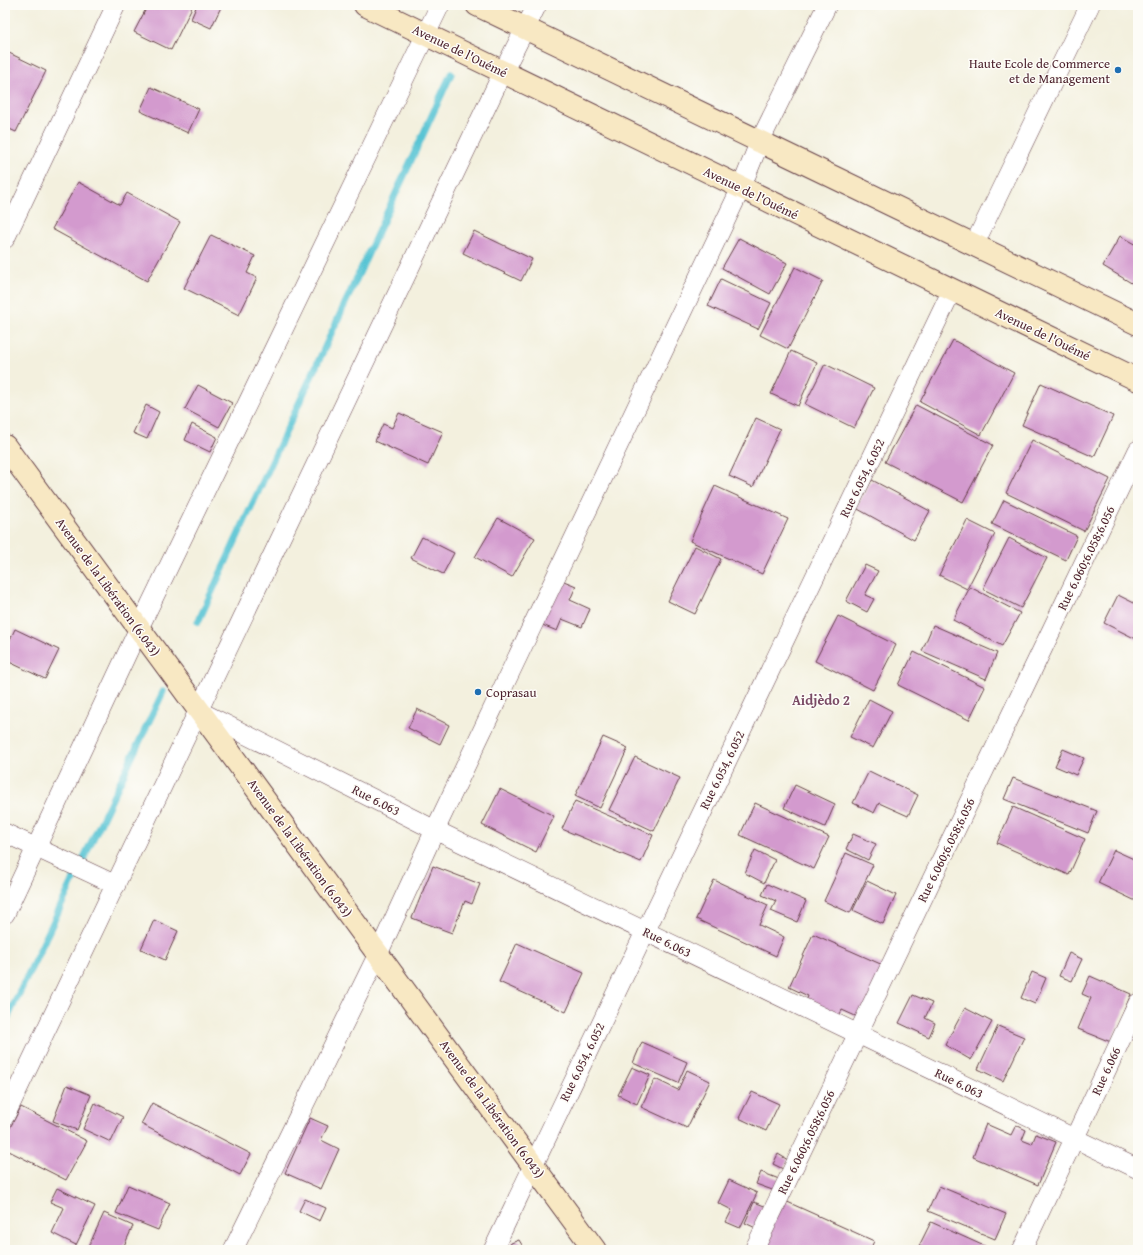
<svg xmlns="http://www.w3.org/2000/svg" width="1143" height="1255" font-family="'Gentium Book Plus',serif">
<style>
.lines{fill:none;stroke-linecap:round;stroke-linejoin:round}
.stream{stroke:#59c4d4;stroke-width:7}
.building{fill:#d39ace}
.street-casing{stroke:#633e46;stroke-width:20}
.secondary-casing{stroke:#633e46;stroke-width:24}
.street{stroke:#fff;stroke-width:19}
.secondary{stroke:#f8e8c3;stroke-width:22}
.poi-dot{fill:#1f6fb2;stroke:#fdfcf7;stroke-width:1.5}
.labels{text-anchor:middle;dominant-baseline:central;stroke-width:3;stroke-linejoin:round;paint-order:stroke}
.street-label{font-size:13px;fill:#4a1f2b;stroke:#fdfcf7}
.poi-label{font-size:13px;fill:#4a1f2b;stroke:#fdfcf7;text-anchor:end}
.neighbourhood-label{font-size:14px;font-weight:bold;fill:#7a4a64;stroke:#fdfcf7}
</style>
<rect width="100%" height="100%" fill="#fdfcf7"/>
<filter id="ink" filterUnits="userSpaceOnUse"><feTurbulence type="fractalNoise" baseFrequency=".025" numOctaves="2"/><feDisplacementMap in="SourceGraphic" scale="8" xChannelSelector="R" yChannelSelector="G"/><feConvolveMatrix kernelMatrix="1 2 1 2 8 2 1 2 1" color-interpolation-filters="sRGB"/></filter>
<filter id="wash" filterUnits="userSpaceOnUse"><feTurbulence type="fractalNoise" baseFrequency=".012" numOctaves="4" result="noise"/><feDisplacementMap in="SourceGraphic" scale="16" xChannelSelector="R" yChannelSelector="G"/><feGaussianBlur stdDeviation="0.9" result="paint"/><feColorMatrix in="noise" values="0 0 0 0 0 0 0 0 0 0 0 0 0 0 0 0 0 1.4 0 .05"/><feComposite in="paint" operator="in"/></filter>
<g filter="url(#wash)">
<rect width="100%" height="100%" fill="#f3f0de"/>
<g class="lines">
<g class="stream">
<polyline points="198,622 451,74"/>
<polyline points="5,1023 163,692"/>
</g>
</g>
<g id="blocks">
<g class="building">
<polygon points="148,5 193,5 171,50 134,32"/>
<polygon points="197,5 222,5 211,28 191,19"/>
<polygon points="5,51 46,71 16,132 5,127"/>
<polygon points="151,87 199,109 188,133 140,111"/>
<polygon points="78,182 120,205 127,193 180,222 147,281 52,229"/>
<polygon points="474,231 532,259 521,281 463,253"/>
<polygon points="211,235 255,256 247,273 257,278 239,315 184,288"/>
<polygon points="1120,236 1138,246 1138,287 1103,266"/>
<polygon points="739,238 787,263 770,294 722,268"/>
<polygon points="795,267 823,281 788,349 760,335"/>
<polygon points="721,279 771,303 758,329 708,306"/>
<polygon points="953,340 1014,373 981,435 920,402"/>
<polygon points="791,351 817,363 798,406 771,394"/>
<polygon points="825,364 874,388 854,428 805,404"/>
<polygon points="1041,383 1113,416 1094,457 1022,425"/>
<polygon points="198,385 232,403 219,427 185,409"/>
<polygon points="146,405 159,412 147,439 133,433"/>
<polygon points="916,405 993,445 963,502 885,462"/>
<polygon points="399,413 443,432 428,465 375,441 383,424 392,428"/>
<polygon points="756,418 780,429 753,487 729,476"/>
<polygon points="192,424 217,437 210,452 185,440"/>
<polygon points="1032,440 1110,479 1084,531 1006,493"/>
<polygon points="872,480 930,511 914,540 856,508"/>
<polygon points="715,486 788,519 762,574 690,541"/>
<polygon points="1004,500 1077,536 1066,560 992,524"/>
<polygon points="498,518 535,538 512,577 475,557"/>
<polygon points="967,520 995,534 967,589 939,575"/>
<polygon points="422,537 454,553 443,574 411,558"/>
<polygon points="1009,538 1047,558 1021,608 983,589"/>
<polygon points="695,546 721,559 695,614 668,601"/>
<polygon points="865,565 878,571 865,595 874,599 867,612 846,601"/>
<polygon points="559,579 576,586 570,600 590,609 582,627 562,619 557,631 540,624"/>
<polygon points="970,587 1020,613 1002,646 953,620"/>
<polygon points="1118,595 1138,605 1138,640 1104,623"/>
<polygon points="838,616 896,645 873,690 815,661"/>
<polygon points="933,625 997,653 986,679 922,651"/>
<polygon points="15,629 59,650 45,679 5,660 5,650"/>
<polygon points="914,652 985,687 969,720 898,685"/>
<polygon points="869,699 892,711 873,748 850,737"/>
<polygon points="417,709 449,725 440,744 408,728"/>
<polygon points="603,737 628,748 600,808 575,796"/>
<polygon points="1063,749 1084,758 1076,775 1055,766"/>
<polygon points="635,757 680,778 654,831 609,810"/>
<polygon points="869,771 918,795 908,816 879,803 874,813 853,803"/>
<polygon points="1013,778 1097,811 1088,833 1004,799"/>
<polygon points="795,785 835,804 825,827 784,808"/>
<polygon points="500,789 554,816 536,852 482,825"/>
<polygon points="575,801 653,835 641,862 562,829"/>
<polygon points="755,803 829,837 814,869 740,835"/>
<polygon points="1013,807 1085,839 1069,875 997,843"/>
<polygon points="853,834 876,844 868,860 846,849"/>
<polygon points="755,850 775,860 764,883 745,873"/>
<polygon points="1114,850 1138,861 1138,902 1098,883"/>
<polygon points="846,853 873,865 850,913 824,901"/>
<polygon points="433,866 480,884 472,904 465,901 452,933 412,918"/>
<polygon points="714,880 768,905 759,925 784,937 776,956 696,919"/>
<polygon points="867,881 896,895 883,924 853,910"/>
<polygon points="767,884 806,901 797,922 771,911 776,901 762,895"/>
<polygon points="154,920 178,931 165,960 141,949"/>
<polygon points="813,934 885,966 862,1019 842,1010 839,1016 806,1001 808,996 789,987"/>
<polygon points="517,943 584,973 566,1012 499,982"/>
<polygon points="1069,953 1082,959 1072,981 1059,976"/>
<polygon points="1032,972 1046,978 1035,1004 1021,998"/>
<polygon points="1090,976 1131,994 1111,1042 1078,1029 1091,998 1082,994"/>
<polygon points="913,995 932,1003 925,1018 935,1023 929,1037 899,1023"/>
<polygon points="965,1008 992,1022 971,1060 945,1045"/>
<polygon points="998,1026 1024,1037 1003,1081 978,1069"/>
<polygon points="642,1042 687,1062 678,1083 633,1063"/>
<polygon points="632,1067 650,1075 637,1104 618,1095"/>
<polygon points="687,1070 710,1081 687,1128 641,1107 655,1079 678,1090"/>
<polygon points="67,1085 91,1095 77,1130 53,1121"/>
<polygon points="752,1092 779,1104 766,1131 739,1118"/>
<polygon points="95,1103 123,1117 111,1142 83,1129"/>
<polygon points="152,1103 251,1154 240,1175 141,1124"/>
<polygon points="21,1107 87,1141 66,1180 5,1149 5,1137"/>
<polygon points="310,1118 328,1126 321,1140 339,1149 321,1189 285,1173"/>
<polygon points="986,1124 1011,1135 1016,1125 1026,1130 1022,1140 1032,1144 1036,1134 1056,1142 1038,1185 973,1157"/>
<polygon points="778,1154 788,1160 783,1169 773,1164"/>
<polygon points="761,1172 779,1179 775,1191 756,1184"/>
<polygon points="729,1180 757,1193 740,1228 726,1222 732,1210 718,1203"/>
<polygon points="128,1185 170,1203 158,1230 116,1213"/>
<polygon points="939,1186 1006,1214 995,1239 928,1211"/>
<polygon points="57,1188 95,1206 76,1245 52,1233 64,1208 50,1202"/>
<polygon points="305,1199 326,1208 320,1221 299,1211"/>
<polygon points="783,1200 874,1241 870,1250 759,1250"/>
<polygon points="754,1202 767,1207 758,1229 745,1223"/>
<polygon points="104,1213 133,1226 122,1250 87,1250"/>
<polygon points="931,1222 993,1250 928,1250 919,1246"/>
<polygon points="519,1240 525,1250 508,1250 511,1243"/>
</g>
</g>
</g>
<g filter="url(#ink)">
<use href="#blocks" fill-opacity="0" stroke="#633e46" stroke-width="1"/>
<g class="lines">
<g class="street-casing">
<g id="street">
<polyline points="5,239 116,5"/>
<polyline points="974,245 1090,5"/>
<polyline points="199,711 435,830 1138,1169"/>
<polyline points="5,833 116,885"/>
<polyline points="5,914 139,628 440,5"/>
<polyline points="5,1116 503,72 537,5"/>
<polyline points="233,1250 378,954 435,830 741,188 760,141 827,5"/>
<polyline points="493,1250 952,290"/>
<polyline points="754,1250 1138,450"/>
<polyline points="1022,1250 1138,1003"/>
</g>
</g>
<g class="secondary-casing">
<g id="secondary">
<polyline points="365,5 1138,380"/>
<polyline points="477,5 1138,324"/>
<polyline points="5,446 595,1250"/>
</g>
</g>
<use href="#street" class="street"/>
<use href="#secondary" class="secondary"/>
</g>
</g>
<g class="poi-dot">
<circle cx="1118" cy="70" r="4"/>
<circle cx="478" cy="692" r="4"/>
</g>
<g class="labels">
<g class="street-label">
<text transform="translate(460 51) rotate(26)">Avenue de l'Ouémé</text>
<text transform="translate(751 193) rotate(26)">Avenue de l'Ouémé</text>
<text transform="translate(1043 334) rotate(26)">Avenue de l'Ouémé</text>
<text transform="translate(862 478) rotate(-64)">Rue 6.054, 6.052</text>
<text transform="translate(1086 558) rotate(-64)">Rue 6.060;6.058;6.056</text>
<text transform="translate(108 587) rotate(54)">Avenue de la Libération (6.043)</text>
<text transform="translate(722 770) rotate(-64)">Rue 6.054, 6.052</text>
<text transform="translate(376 800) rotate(27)">Rue 6.063</text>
<text transform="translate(300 848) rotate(54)">Avenue de la Libération (6.043)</text>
<text transform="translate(946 850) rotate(-64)">Rue 6.060;6.058;6.056</text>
<text transform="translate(667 942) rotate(26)">Rue 6.063</text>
<text transform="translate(582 1062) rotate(-64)">Rue 6.054, 6.052</text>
<text transform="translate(1106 1071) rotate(-65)">Rue 6.066</text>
<text transform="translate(959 1083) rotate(26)">Rue 6.063</text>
<text transform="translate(492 1109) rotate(54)">Avenue de la Libération (6.043)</text>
<text transform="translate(806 1142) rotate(-64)">Rue 6.060;6.058;6.056</text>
</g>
<g class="poi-label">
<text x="1110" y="63">Haute Ecole de Commerce<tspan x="1110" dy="15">et de Management</tspan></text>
<text x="486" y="692" text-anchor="start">Coprasau</text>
</g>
<g class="neighbourhood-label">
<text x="821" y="700">Aidjèdo 2</text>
</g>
</g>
<rect width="1143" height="1255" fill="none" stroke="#fdfcf7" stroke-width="20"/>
</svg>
